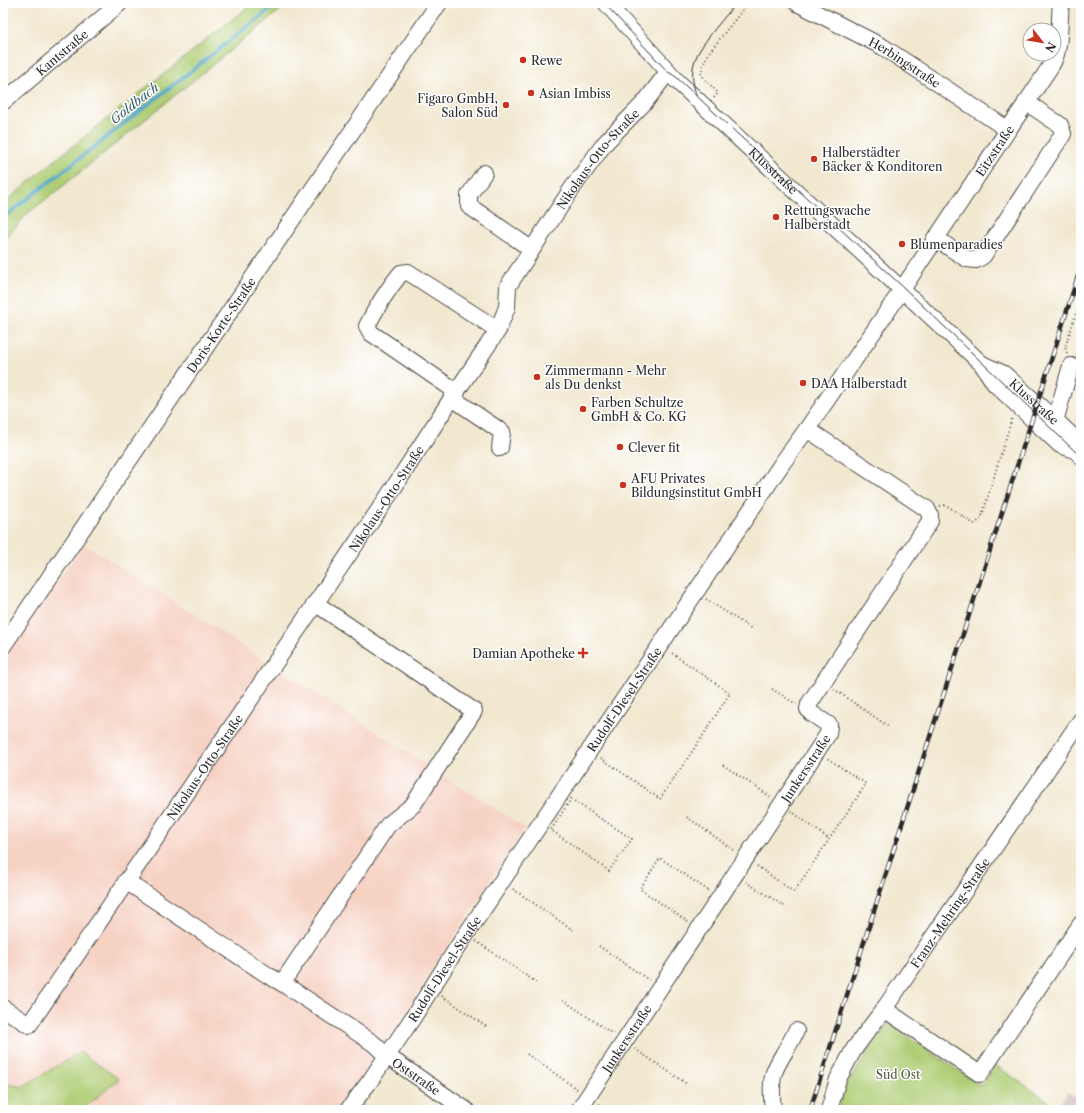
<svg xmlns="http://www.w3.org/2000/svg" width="1084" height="1113" font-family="'Libre Caslon Text',serif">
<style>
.built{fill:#f6d2c3}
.industrial{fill:#d1bfbd}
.green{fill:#afcd74;stroke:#6d7c50}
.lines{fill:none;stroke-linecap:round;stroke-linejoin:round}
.stream{stroke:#51a6cd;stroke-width:3.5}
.minor-casing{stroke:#494744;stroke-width:18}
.path{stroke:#494744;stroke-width:2;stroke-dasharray:1 3;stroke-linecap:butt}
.minor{stroke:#fff;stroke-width:16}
.tram{stroke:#2b2b2b;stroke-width:1}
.rail-casing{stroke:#2b2b2b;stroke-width:4.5}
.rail{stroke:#fff;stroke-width:3;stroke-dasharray:9;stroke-linecap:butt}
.poi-dot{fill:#c8321e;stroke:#fff;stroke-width:1.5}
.labels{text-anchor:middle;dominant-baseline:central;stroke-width:3;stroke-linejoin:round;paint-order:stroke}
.street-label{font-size:12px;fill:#2b2b2b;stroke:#fff}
.poi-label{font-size:12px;fill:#2b2b2b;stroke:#fff;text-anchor:start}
.park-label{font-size:12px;fill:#535c41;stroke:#fff}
.water-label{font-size:13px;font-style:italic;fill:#3c6274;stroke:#fff}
</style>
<rect width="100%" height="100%" fill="#fff"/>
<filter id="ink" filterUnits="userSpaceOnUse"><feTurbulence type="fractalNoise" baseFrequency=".025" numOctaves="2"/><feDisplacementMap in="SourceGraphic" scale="8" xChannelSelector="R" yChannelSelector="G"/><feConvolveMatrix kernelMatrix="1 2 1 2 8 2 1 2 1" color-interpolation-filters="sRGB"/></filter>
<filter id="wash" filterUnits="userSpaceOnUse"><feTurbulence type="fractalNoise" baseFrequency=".012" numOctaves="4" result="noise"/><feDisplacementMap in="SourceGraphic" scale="16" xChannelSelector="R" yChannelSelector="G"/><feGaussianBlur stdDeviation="0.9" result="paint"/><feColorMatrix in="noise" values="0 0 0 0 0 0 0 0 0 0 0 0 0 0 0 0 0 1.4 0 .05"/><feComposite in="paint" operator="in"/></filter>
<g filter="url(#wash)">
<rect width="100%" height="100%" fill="#f2e8d0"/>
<polygon class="built" points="85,544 525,828 342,1110 82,1110 118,1079 80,1052 22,1087 3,1083 3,652"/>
<polygon class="industrial" points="1068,1092 1081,1101 1081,1110 1055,1110"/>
<g class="green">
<polygon points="253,3 289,3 57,191 28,213 3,241 3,204 45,168"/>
<polygon points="888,1023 981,1086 995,1065 1057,1107 1055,1110 838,1110 845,1087"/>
<polygon points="80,1052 119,1079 82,1110 3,1110 3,1083 22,1087"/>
</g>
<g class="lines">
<polyline class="stream" points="3,218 278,3"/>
</g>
</g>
<g filter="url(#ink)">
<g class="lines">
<g class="minor-casing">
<g id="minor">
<path id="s1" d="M606,3L678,82L982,364L995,384L1060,445L1075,450L1081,456"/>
<path id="s2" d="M797,3L883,47L1007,129"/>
<path id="s3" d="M3,102L120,3"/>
<polyline points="484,173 469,195 469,206 531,249"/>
<polyline points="935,238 967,259 976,260 983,256 1063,134 1060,125 1026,102"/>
<path id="s4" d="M982,364L1004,374L1055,420L1070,434L1075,450"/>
<path d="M457,392L371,333L367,326C376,308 388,289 401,273L408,272L498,330"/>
<polyline points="452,398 502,432 500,448"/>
<polyline points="1053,428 1071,366"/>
<path id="s5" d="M3,646L439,3"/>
<path id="s6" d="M126,881L269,976L282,983L373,1043L387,1056L466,1110"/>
<polyline points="282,983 388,825 413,805 474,711 315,603"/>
<path id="s7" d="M3,1008L29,1025L385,501L452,398L498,330L507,307L508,286L573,187L605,143L645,102L668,72"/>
<polyline points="884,1009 980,1074 1081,924"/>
<path id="s8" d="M348,1110L370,1081L412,1019L457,948L783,462L807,429L891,306L1052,64C1061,49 1059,21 1061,3"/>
<path id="s9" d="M579,1110L828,734L829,725L811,713L808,709L809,704L930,521V515L927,509L807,429"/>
<path d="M773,1110C772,1098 770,1081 775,1070C781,1056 790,1045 796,1031"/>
<path id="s10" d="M829,1110L838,1079L854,1049L884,1009L1081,720"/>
</g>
</g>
<g class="path">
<polyline points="714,98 718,93 701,75 703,65 708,54 748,3"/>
<polyline points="1067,353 1065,347 1081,298"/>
<polyline points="940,506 946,505 974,524 981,519 1012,418"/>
<polyline points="706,599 752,629"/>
<polyline points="772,689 796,704"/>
<polyline points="834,689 889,727"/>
<polyline points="601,758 660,799 704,734 730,693 670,652"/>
<polyline points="723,765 771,797"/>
<polygon points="571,799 632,839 609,871 551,830"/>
<polyline points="791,811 829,839"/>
<polyline points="687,817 735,851"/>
<polyline points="757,866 794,892 866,784 827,758"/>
<polyline points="746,882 784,906"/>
<polyline points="513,889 573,930"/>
<polyline points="688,922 640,889 660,858 709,891"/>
<polyline points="476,941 537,983"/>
<polyline points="599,946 649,980"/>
<polyline points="442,996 487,1027"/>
<polyline points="563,1000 613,1034"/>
<polyline points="635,1049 687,1084"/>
<polyline points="527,1054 577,1089"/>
<polyline points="599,1104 608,1110"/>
<polyline points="721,1108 723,1110"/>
</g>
<use href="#minor" class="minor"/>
<g class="tram">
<polyline points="604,3 668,72 675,76 903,287 1081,457"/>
<path d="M697,97C693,87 691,74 694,63C699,45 724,19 736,3"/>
</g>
<g class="rail-casing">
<polyline id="rail" points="810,1110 1081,267"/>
</g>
<use href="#rail" class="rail"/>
</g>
</g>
<g class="poi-dot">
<circle cx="523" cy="60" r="4"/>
<circle cx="531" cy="93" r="4"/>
<circle cx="506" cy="105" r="4"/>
<circle cx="814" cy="159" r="4"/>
<circle cx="776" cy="217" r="4"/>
<circle cx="902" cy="244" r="4"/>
<circle cx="537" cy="377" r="4"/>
<circle cx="803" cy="383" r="4"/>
<circle cx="583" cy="409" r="4"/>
<circle cx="620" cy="447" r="4"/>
<circle cx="623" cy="485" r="4"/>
<path d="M581 647h4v4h4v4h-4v4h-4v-4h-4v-4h4z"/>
</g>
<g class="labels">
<g class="street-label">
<text stroke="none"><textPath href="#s3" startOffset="77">Kantstraße</textPath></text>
<text stroke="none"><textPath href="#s2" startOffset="123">Herbingstraße</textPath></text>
<text stroke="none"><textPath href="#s8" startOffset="1157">Eitzstraße</textPath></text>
<text stroke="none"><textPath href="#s7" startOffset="1071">Nikolaus-Otto-Straße</textPath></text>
<text stroke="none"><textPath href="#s1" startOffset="237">Klusstraße</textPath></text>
<text stroke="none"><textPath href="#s5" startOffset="388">Doris-Korte-Straße</textPath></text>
<text stroke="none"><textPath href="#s4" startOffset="65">Klusstraße</textPath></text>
<text stroke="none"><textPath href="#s7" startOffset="667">Nikolaus-Otto-Straße</textPath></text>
<text stroke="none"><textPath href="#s8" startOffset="495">Rudolf-Diesel-Straße</textPath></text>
<text stroke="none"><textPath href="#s7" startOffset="343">Nikolaus-Otto-Straße</textPath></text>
<text stroke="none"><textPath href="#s9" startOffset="410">Junkersstraße</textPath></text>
<text stroke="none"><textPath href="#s10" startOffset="233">Franz-Mehring-Straße</textPath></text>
<text stroke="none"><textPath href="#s8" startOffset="171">Rudolf-Diesel-Straße</textPath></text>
<text stroke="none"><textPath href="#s9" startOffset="86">Junkersstraße</textPath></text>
<text stroke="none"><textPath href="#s6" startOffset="350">Oststraße</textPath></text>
</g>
<g class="poi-label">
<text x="531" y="60">Rewe</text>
<text x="539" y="93">Asian Imbiss</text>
<text x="498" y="98" text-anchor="end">Figaro GmbH,<tspan x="498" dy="14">Salon Süd</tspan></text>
<text x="822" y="152">Halberstädter<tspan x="822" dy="14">Bäcker &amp; Konditoren</tspan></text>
<text x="784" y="210">Rettungswache<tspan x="784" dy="14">Halberstadt</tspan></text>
<text x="910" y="244">Blumenparadies</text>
<text x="545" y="370">Zimmermann - Mehr<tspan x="545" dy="14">als Du denkst</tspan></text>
<text x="811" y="383">DAA Halberstadt</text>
<text x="591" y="402">Farben Schultze<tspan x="591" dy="14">GmbH &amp; Co. KG</tspan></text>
<text x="628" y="447">Clever fit</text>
<text x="631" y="478">AFU Privates<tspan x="631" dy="14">Bildungsinstitut GmbH</tspan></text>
<text x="575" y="653" text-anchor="end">Damian Apotheke</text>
</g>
<g class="park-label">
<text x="898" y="1074">Süd Ost</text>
</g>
<g class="water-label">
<text transform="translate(134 103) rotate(-38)">Goldbach</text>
</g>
</g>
<rect width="1084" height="1113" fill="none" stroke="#fff" stroke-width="16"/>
<g transform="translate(1042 42) rotate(121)"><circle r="19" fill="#ffffff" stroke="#aaaaaa"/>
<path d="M0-3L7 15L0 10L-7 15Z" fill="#c8321e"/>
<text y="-6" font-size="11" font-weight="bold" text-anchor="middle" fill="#2b2b2b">N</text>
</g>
</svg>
